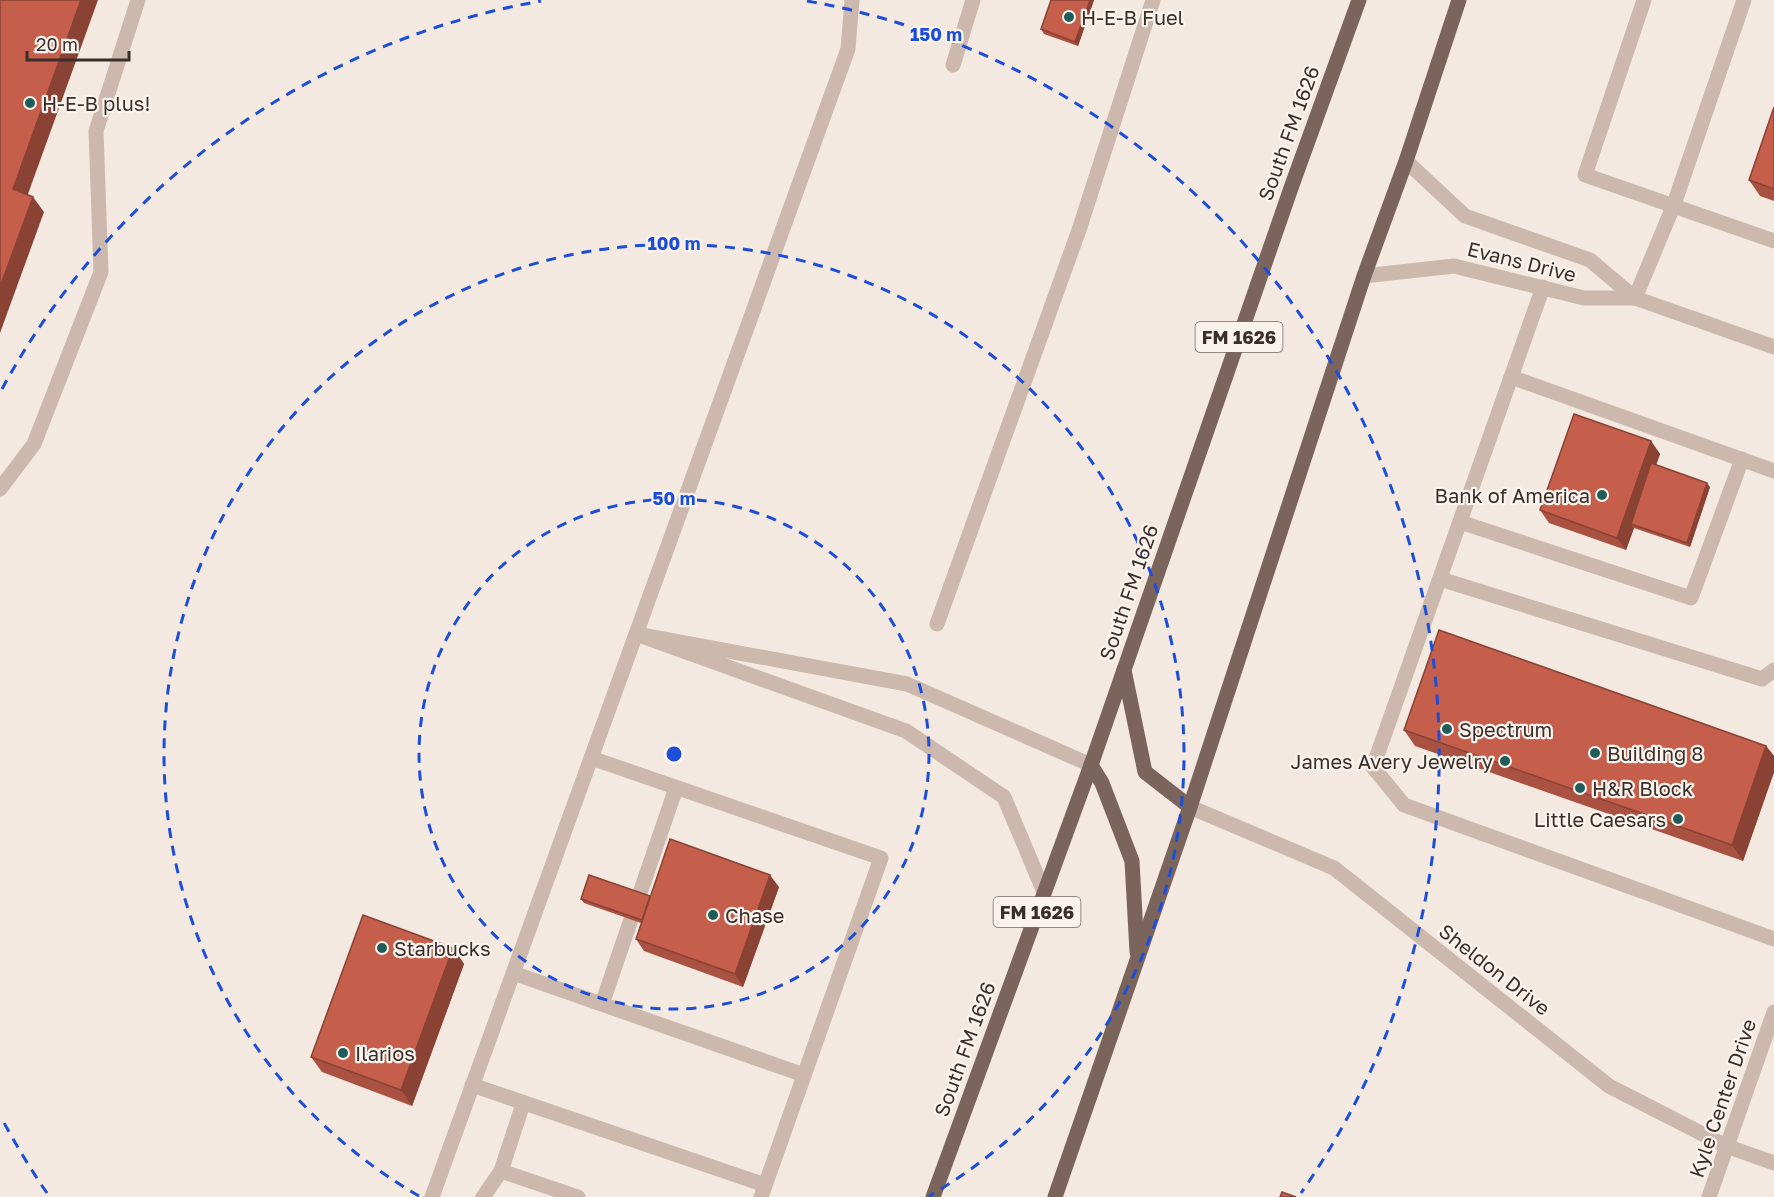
<svg xmlns="http://www.w3.org/2000/svg" width="1774" height="1197" font-family="'Golos Text',sans-serif">
<style>
.lines{fill:none;stroke-linecap:round;stroke-linejoin:round}
.minor{stroke:#ccb8ac;stroke-width:15}
.major{stroke:#7b645c;stroke-width:15}
.wall{fill:#a95241}
.shaded-wall{fill:#8a4235}
.building{fill:#c55f4c;stroke:#8a4235;stroke-width:1.5}
.ring{fill:none;stroke:#1d4ed8;stroke-width:3;stroke-dasharray:10 8}
.poi-dot{fill:#205c5a;stroke:#faf3ed;stroke-width:2}
.labels{text-anchor:middle;dominant-baseline:central;stroke-width:4.5;stroke-linejoin:round;paint-order:stroke}
.shield{fill:#faf3ed;stroke:#746965;stroke-width:1.5}
.shield-label{font-size:18px;font-weight:bold;fill:#3a2e2b}
.poi-label{font-size:20px;fill:#3a2e2b;stroke:#faf3ed;text-anchor:start}
.street-label{font-size:20px;fill:#3a2e2b;stroke:#faf3ed}
.centre{fill:#1d4ed8;stroke:#faf3ed;stroke-width:3}
.ring-label{font-size:18px;text-anchor:middle;font-weight:bold;fill:#1d4ed8;stroke:#faf3ed;stroke-width:4.5;stroke-linejoin:round;paint-order:stroke}
</style>
<rect width="100%" height="100%" fill="#f3e9e0"/>
<g class="lines">
<g class="minor">
<polyline points="1644,0 1585,175 1774,241"/>
<polyline points="953,65 973,0"/>
<polyline points="1406,161 1465,216 1590,260 1635,298"/>
<polyline points="1364,276 1454,266 1584,298 1635,298 1774,347"/>
<polyline points="1543,287 1373,767 1404,805 1774,939"/>
<polyline points="1635,298 1673,207 1744,0"/>
<polyline points="1511,377 1774,471"/>
<polyline points="0,489 34,444 101,272 96,131 138,0"/>
<polyline points="1460,522 1691,598 1742,459"/>
<polyline points="1440,579 1762,679 1774,670"/>
<polyline points="937,624 1079,230 1153,0"/>
<polyline points="591,758 881,858 761,1197"/>
<polyline points="1190,807 1334,868 1609,1086 1726,1146 1774,1163"/>
<polyline points="1044,892 1004,797 906,731 636,634 907,684 1091,765"/>
<polyline points="513,973 804,1075"/>
<polyline points="602,1004 676,788"/>
<polyline points="472,1085 765,1185"/>
<polyline points="501,1171 578,1197"/>
<polyline points="432,1197 848,49 852,0"/>
<polyline points="483,1197 501,1171 523,1104"/>
<polyline points="1709,1197 1774,1012"/>
</g>
<g class="major">
<polyline points="1124,670 1145,772 1190,807"/>
<polyline points="1091,765 1102,783 1132,861 1137,952"/>
<polyline points="933,1197 1091,765 1291,188 1359,0"/>
<polyline points="1055,1197 1190,807 1364,276 1406,161 1459,0"/>
</g>
</g>
<g class="wall">
<polygon points="1051,0 1094,0 1078,46 1044,34 1041,29"/>
<polygon points="1774,107 1774,201 1760,196 1749,180"/>
<polygon points="1651,441 1660,454 1656,465 1710,487 1690,547 1634,528 1626,550 1549,523 1540,510"/>
<polygon points="1404,730 1766,746 1774,756 1774,772 1743,861 1415,746"/>
<polygon points="779,887 743,987 644,951 636,939 641,923 584,903 581,899 650,896"/>
<polygon points="453,948 464,964 412,1106 322,1072 311,1057"/>
</g>
<g class="shaded-wall">
<polygon points="81,0 98,0 24,205 13,189"/>
<polygon points="1090,0 1094,0 1078,46 1075,42"/>
<polygon points="33,197 44,212 0,333 0,287"/>
<polygon points="1651,441 1660,454 1635,525 1631,524 1634,528 1626,550 1617,538"/>
<polygon points="1707,483 1710,487 1690,547 1687,543"/>
<polygon points="1766,746 1774,756 1774,772 1743,861 1732,845"/>
<polygon points="770,875 779,887 743,987 735,974"/>
<polygon points="453,948 464,964 412,1106 401,1090"/>
</g>
<g class="building">
<polygon points="0,0 81,0 13,189 33,197 0,287"/>
<polygon points="1051,0 1090,0 1075,42 1041,29"/>
<polygon points="1774,107 1774,189 1749,180"/>
<polygon points="1574,414 1651,441 1617,538 1540,510"/>
<polygon points="1651,463 1707,483 1687,543 1631,524"/>
<polygon points="1439,630 1766,746 1732,845 1404,730"/>
<polygon points="670,839 770,875 735,974 636,939"/>
<polygon points="589,875 650,896 642,920 581,899"/>
<polygon points="363,915 453,948 401,1090 311,1057"/>
<polygon points="1282,1192 1296,1197 1280,1197"/>
</g>
<g class="ring">
<circle cx="674" cy="754" r="255"/>
<path d="M419 1196A510 510 0 1 1 929 1196"/>
<path d="M47 1193A765 765 0 0 1 2 1119M2 389A765 765 0 0 1 541 1M807 1A765 765 0 0 1 1301 1193"/>
</g>
<g class="poi-dot">
<circle cx="1069" cy="17" r="6"/>
<circle cx="30" cy="103" r="6"/>
<circle cx="1602" cy="495" r="6"/>
<circle cx="1447" cy="729" r="6"/>
<circle cx="1595" cy="753" r="6"/>
<circle cx="1505" cy="761" r="6"/>
<circle cx="1580" cy="788" r="6"/>
<circle cx="1678" cy="819" r="6"/>
<circle cx="713" cy="915" r="6"/>
<circle cx="382" cy="948" r="6"/>
<circle cx="343" cy="1053" r="6"/>
</g>
<g class="labels">
<g class="shield">
<rect x="1195.5" y="322" width="87" height="30" rx="4.5"/>
<rect x="993.5" y="897" width="87" height="30" rx="4.5"/>
</g>
<g class="shield-label">
<text x="1239" y="337">FM 1626</text>
<text x="1037" y="912">FM 1626</text>
</g>
<g class="poi-label">
<text x="1081" y="17">H-E-B Fuel</text>
<text x="42" y="103">H-E-B plus!</text>
<text x="1590" y="495" text-anchor="end">Bank of America</text>
<text x="1459" y="729">Spectrum</text>
<text x="1607" y="753">Building 8</text>
<text x="1493" y="761" text-anchor="end">James Avery Jewelry</text>
<text x="1592" y="788">H&amp;R Block</text>
<text x="1666" y="819" text-anchor="end">Little Caesars</text>
<text x="725" y="915">Chase</text>
<text x="394" y="948">Starbucks</text>
<text x="355" y="1053">Ilarios</text>
</g>
<g class="street-label">
<text transform="translate(1288 133) rotate(-70)">South FM 1626</text>
<text transform="translate(1522 261) rotate(14)">Evans Drive</text>
<text transform="translate(1128 592) rotate(-71)">South FM 1626</text>
<text transform="translate(1495 969) rotate(38)">Sheldon Drive</text>
<text transform="translate(964 1049) rotate(-70)">South FM 1626</text>
<text transform="translate(1722 1098) rotate(-71)">Kyle Center Drive</text>
</g>
</g>
<circle cx="674" cy="754" r="9" class="centre"/>
<g class="ring-label">
<text x="936" y="41">150 m</text>
<text x="674" y="250">100 m</text>
<text x="674" y="505">50 m</text>
</g>
<path d="M27 51v9h102v-9" fill="none" stroke="#3a2e2b" stroke-width="3"/>
<text x="36" y="51" font-size="18" fill="#3a2e2b" stroke="#faf3ed" stroke-width="4.5" paint-order="stroke">20 m</text>
</svg>
